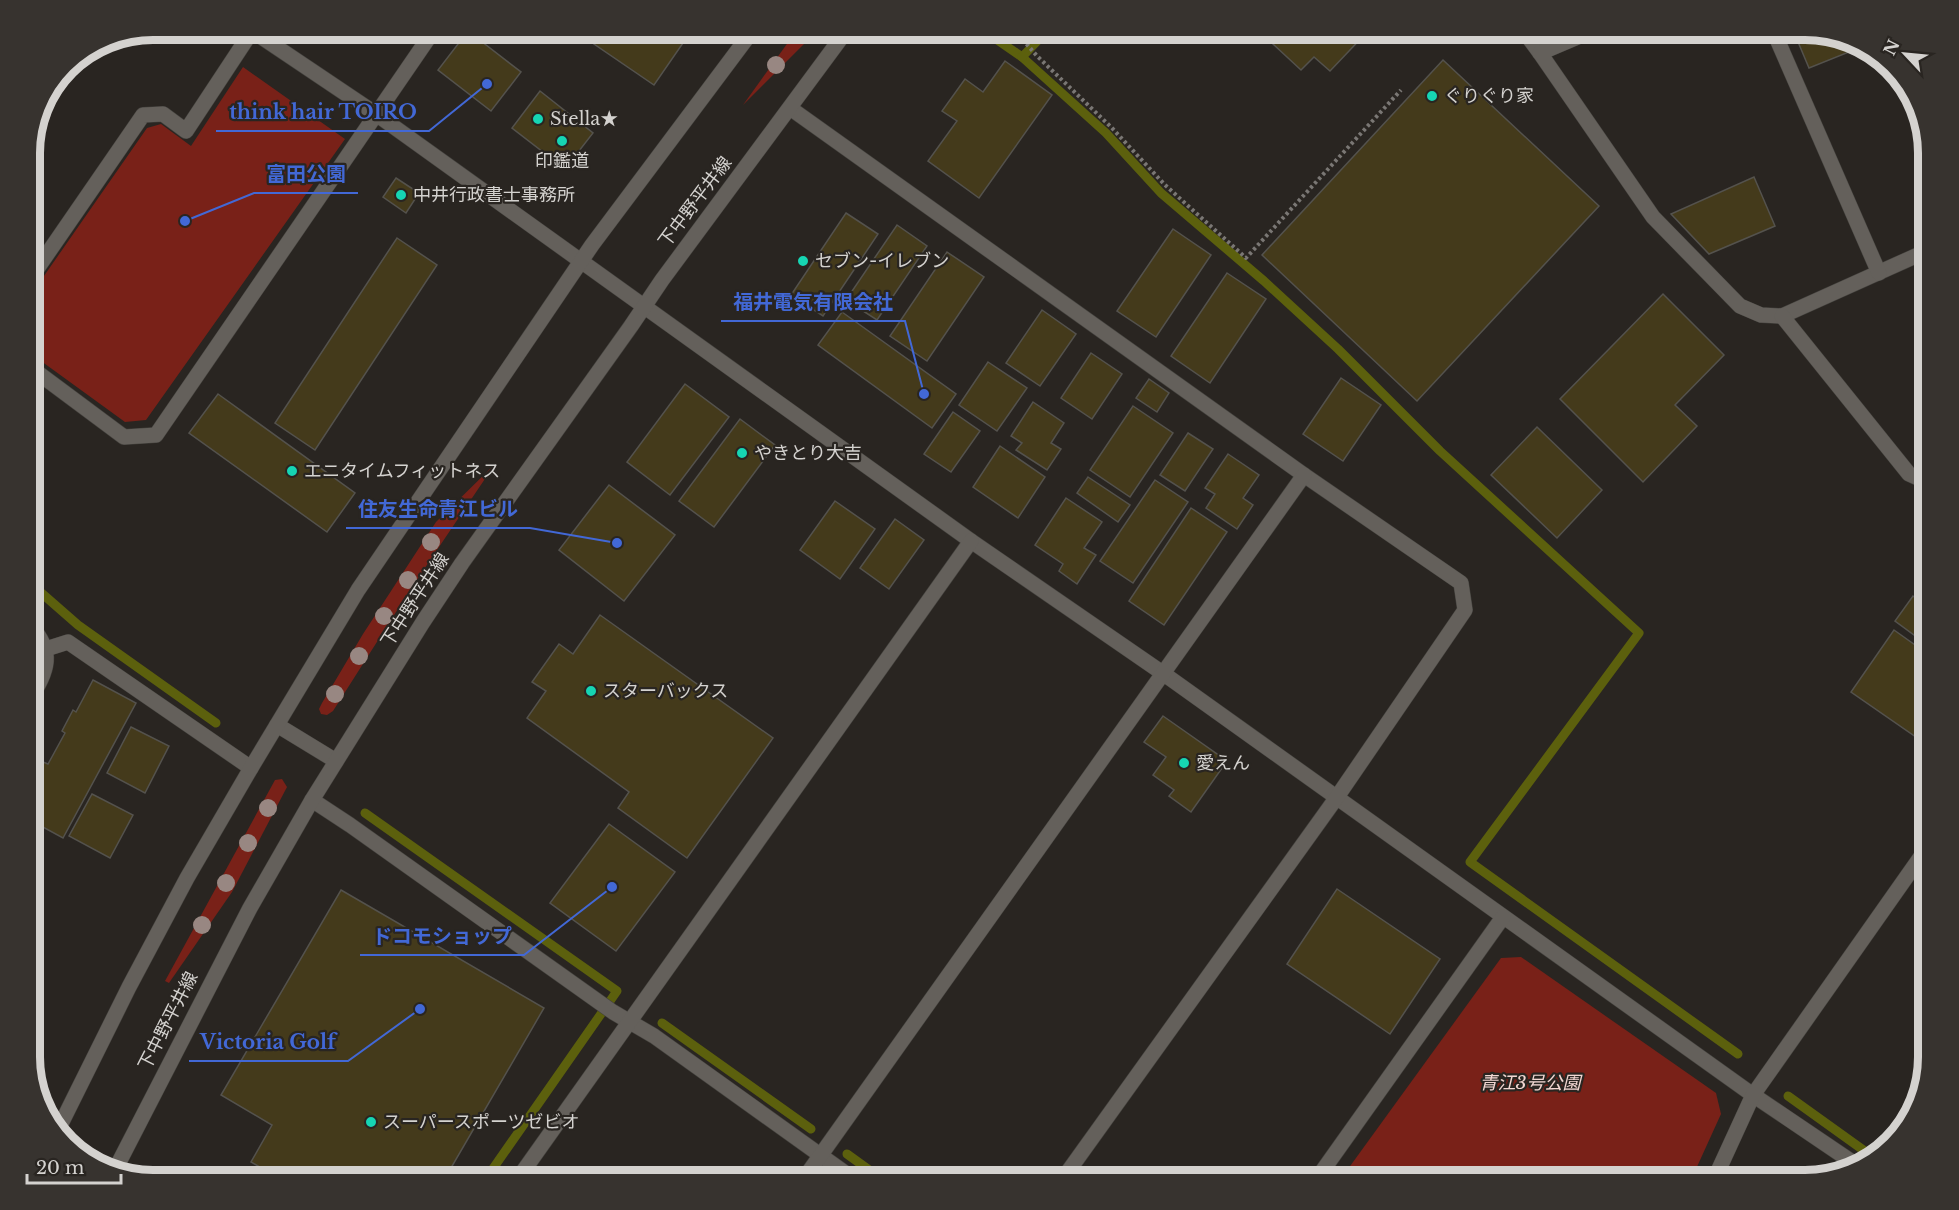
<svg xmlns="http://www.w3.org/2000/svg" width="1959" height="1210" font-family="'Libre Baskerville','Noto Sans JP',serif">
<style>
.green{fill:#792118}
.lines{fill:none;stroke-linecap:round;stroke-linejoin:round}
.stream{stroke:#5c600d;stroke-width:9}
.building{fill:#443a1b;stroke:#54524d;stroke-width:1.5}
.minor-casing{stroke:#44423e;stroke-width:16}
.path{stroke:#7a7774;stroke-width:4;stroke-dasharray:3 3;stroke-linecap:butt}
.minor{stroke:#64605b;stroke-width:15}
.tree{fill:#988782}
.poi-dot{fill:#16d5b3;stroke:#292521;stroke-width:2}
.labels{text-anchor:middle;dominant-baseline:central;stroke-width:4.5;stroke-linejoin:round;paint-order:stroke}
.poi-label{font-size:18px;fill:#d4d2cf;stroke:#292521;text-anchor:start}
.street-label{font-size:18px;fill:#d4d2cf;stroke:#292521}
.park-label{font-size:18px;font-style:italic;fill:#f2d7d2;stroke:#292521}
.rim{fill:none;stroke:#d4d2cf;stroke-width:8}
.leader{fill:none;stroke:#4268d6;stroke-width:2}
.callout-dot{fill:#4268d6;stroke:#292521;stroke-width:2}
.callout-label{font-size:20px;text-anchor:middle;font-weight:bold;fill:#4268d6;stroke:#292521;stroke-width:4.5;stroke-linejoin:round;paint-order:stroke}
</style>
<rect width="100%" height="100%" fill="#292521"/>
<g class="green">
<polygon points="797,30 815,30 805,43 743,105"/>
<polygon points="243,67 345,139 146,420 125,422 30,353 30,296 147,128 161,124 191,146"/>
<polygon points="495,464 410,590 333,711 327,715 321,714 319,709 322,703 363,634 436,522"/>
<polygon points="282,779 287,787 232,892 169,983 165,981 275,780"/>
<polygon points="1521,957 1716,1093 1721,1114 1691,1180 1340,1180 1501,958"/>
</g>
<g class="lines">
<g class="stream">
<polyline points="983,30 1022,57 1106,133 1161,193 1264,281 1338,349 1440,451 1639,633 1470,862 1738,1054"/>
<polyline points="1022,57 1048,30"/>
<polyline points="30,583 78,625 216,723"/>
<polyline points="365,813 617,991 485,1180"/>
<polyline points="662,1023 811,1129"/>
<polyline points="1788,1096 1873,1157"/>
<polyline points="847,1154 883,1180"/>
</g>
</g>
<g class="building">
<polygon points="603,30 692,30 654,85 594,44"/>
<polygon points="1258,30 1369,30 1330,71 1314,57 1301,70"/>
<polygon points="1793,30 1806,30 1864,46 1809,68"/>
<polygon points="468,31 521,72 491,111 438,70"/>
<polygon points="1443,60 1599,206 1417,401 1262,255"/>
<polygon points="1005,61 1052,95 979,198 928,161 957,121 942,111 965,79 983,92"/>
<polygon points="540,91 593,133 565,169 512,128"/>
<polygon points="1754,177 1775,226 1709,254 1671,214"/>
<polygon points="396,178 419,193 406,213 383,197"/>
<polygon points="846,213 878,234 823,316 791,295"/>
<polygon points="897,225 927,246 877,320 846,300"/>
<polygon points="1173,229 1211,255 1156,337 1117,311"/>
<polygon points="397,238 437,265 315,450 275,423"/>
<polygon points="947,252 984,277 927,361 890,336"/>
<polygon points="1227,273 1266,299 1210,383 1171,356"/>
<polygon points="1663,294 1724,355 1675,405 1697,426 1643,482 1560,399"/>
<polygon points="1042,310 1076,334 1040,386 1006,363"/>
<polygon points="842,312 956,394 932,428 818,345"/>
<polygon points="1091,353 1122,374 1092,419 1061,398"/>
<polygon points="988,362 1027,388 997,431 959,405"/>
<polygon points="1341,378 1381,405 1343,461 1303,434"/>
<polygon points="1149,379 1169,393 1157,412 1136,398"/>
<polygon points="685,384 729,417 670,495 627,462"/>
<polygon points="218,394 355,493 327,532 189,433"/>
<polygon points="1033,402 1064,423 1051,443 1061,449 1047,470 1016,450 1022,443 1011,436"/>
<polygon points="1133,406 1173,433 1130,497 1090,470"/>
<polygon points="953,412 980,431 951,472 924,454"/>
<polygon points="740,419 775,445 714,527 679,501"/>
<polygon points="1537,427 1602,490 1557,538 1491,475"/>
<polygon points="1188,433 1213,449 1185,491 1160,475"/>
<polygon points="1000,446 1045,477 1018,518 973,487"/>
<polygon points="1228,454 1259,475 1243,498 1253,505 1237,529 1206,508 1215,494 1205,488"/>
<polygon points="1088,477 1130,505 1118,522 1077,493"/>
<polygon points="1155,480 1188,502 1133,583 1100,561"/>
<polygon points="609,485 675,535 624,601 559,550"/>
<polygon points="1066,498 1102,522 1084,548 1096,555 1077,584 1059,571 1063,564 1035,545"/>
<polygon points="835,501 875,529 840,579 800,550"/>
<polygon points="1191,508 1227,532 1164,625 1129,601"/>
<polygon points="895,519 924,540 889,589 860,568"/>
<polygon points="1913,596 1929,608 1929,646 1895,621"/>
<polygon points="600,615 773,738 687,858 618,808 629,792 527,718 546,691 532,682 559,644 573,654"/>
<polygon points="1894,630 1929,655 1929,746 1851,692"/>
<polygon points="93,680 136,703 63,838 30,820 30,794 36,783 33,781 43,762 48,764 65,733 62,731 73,710 76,712"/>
<polygon points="1163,716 1227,761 1191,812 1169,796 1174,790 1153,775 1166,757 1144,742"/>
<polygon points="131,727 169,746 145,793 107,773"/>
<polygon points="92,794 133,815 110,858 69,836"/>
<polygon points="609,824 675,872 616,951 550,903"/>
<polygon points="1337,889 1440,959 1390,1034 1287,964"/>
<polygon points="341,890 544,1008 444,1180 282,1180 251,1162 272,1125 221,1095"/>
</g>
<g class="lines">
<g class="minor-casing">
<g id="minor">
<polyline points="251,30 376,114 971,541 1164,674 1753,1095 1858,1166"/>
<polyline points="1523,30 1540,53"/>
<polyline points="1594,30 1540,53 1653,217 1740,306 1761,315 1782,316 1929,250"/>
<polyline points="1773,30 1879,273"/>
<polyline points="790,108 1304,475 1461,583 1465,610 1337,797 1062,1180"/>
<polyline points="30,279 143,115 163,114 186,131 252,31"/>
<polyline points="1782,316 1909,474 1929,483"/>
<polyline points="30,367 124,437 156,435 434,30"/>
<path d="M30,625C55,652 48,670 30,699"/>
<polyline points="46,649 68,642 251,768"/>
<polyline points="277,725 336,761"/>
<polyline points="312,800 350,825 613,1012 654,1036 855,1180"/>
<polyline points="58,1130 129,987 187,878 251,768 358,590 592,245 753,30"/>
<polyline points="115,1170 250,908 312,800 423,622 462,563 631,326 662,280 847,30"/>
<polyline points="517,1180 971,541"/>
<polyline points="803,1180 1304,475"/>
<polyline points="1316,1180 1503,917"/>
<polyline points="1714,1180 1753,1095 1929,845"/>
</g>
</g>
<polyline class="path" points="1007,30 1024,41 1037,56 1111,127 1165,185 1246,258 1401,90"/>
<use href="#minor" class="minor"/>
</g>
<g class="tree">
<circle cx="776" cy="65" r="9"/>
<circle cx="431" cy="542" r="9"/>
<circle cx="408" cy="580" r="9"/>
<circle cx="384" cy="616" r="9"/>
<circle cx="359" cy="656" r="9"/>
<circle cx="335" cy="694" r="9"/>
<circle cx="268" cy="808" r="9"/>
<circle cx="248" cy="843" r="9"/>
<circle cx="226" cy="883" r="9"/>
<circle cx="202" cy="925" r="9"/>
</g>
<g class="poi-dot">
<circle cx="1432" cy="96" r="6"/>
<circle cx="538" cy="119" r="6"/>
<circle cx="562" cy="141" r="6"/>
<circle cx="401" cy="195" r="6"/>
<circle cx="803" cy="261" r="6"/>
<circle cx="742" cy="453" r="6"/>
<circle cx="292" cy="471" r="6"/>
<circle cx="591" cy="691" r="6"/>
<circle cx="1184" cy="763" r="6"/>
<circle cx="371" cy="1122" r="6"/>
</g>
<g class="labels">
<g class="poi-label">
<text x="1444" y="96">ぐりぐり家</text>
<text x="550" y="119">Stella★</text>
<text x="562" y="161" text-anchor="middle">印鑑道</text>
<text x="413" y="195">中井行政書士事務所</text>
<text x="815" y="261">セブン-イレブン</text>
<text x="754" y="453">やきとり大吉</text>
<text x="304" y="471">エニタイムフィットネス</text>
<text x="603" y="691">スターバックス</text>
<text x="1196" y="763">愛えん</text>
<text x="383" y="1122">スーパースポーツゼビオ</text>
</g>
<g class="street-label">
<text transform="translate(695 202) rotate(-53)">下中野平井線</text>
<text transform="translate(415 600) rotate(-57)">下中野平井線</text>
<text transform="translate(168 1021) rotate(-63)">下中野平井線</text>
</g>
<g class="park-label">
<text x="1530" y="1083">青江3号公園</text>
</g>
</g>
<path d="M0 0H1959V1210H0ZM153 40H1805A113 113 0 0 1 1918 153V1057A113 113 0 0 1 1805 1170H153A113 113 0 0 1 40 1057V153A113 113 0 0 1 153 40Z" fill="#37332f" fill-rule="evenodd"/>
<path class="rim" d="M153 40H1805A113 113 0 0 1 1918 153V1057A113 113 0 0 1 1805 1170H153A113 113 0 0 1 40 1057V153A113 113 0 0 1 153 40Z"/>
<path class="leader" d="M487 84L429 131H216M185 221L254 193H358M924 394L905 321H721M617 543L530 528H346M612 887L524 955H360M420 1009L348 1061H189"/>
<g class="callout-dot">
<circle cx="487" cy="84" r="6"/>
<circle cx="185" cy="221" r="6"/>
<circle cx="924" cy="394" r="6"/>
<circle cx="617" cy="543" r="6"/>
<circle cx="612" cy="887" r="6"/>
<circle cx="420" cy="1009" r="6"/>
</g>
<g class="callout-label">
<text x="323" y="119">think hair TOIRO</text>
<text x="306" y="181">富田公園</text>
<text x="813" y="309">福井電気有限会社</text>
<text x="438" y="516">住友生命青江ビル</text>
<text x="442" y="943">ドコモショップ</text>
<text x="268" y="1049">Victoria Golf</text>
</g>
<g transform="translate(1905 54) rotate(296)" stroke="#292521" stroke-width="4.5" paint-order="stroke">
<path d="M0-4.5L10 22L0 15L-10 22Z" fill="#d4d2cf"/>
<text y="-9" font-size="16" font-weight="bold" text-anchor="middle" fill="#d4d2cf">N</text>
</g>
<path d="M27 1174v9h94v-9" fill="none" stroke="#d4d2cf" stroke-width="3"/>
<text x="36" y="1174" font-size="18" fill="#d4d2cf" stroke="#292521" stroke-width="4.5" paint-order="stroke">20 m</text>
</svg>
